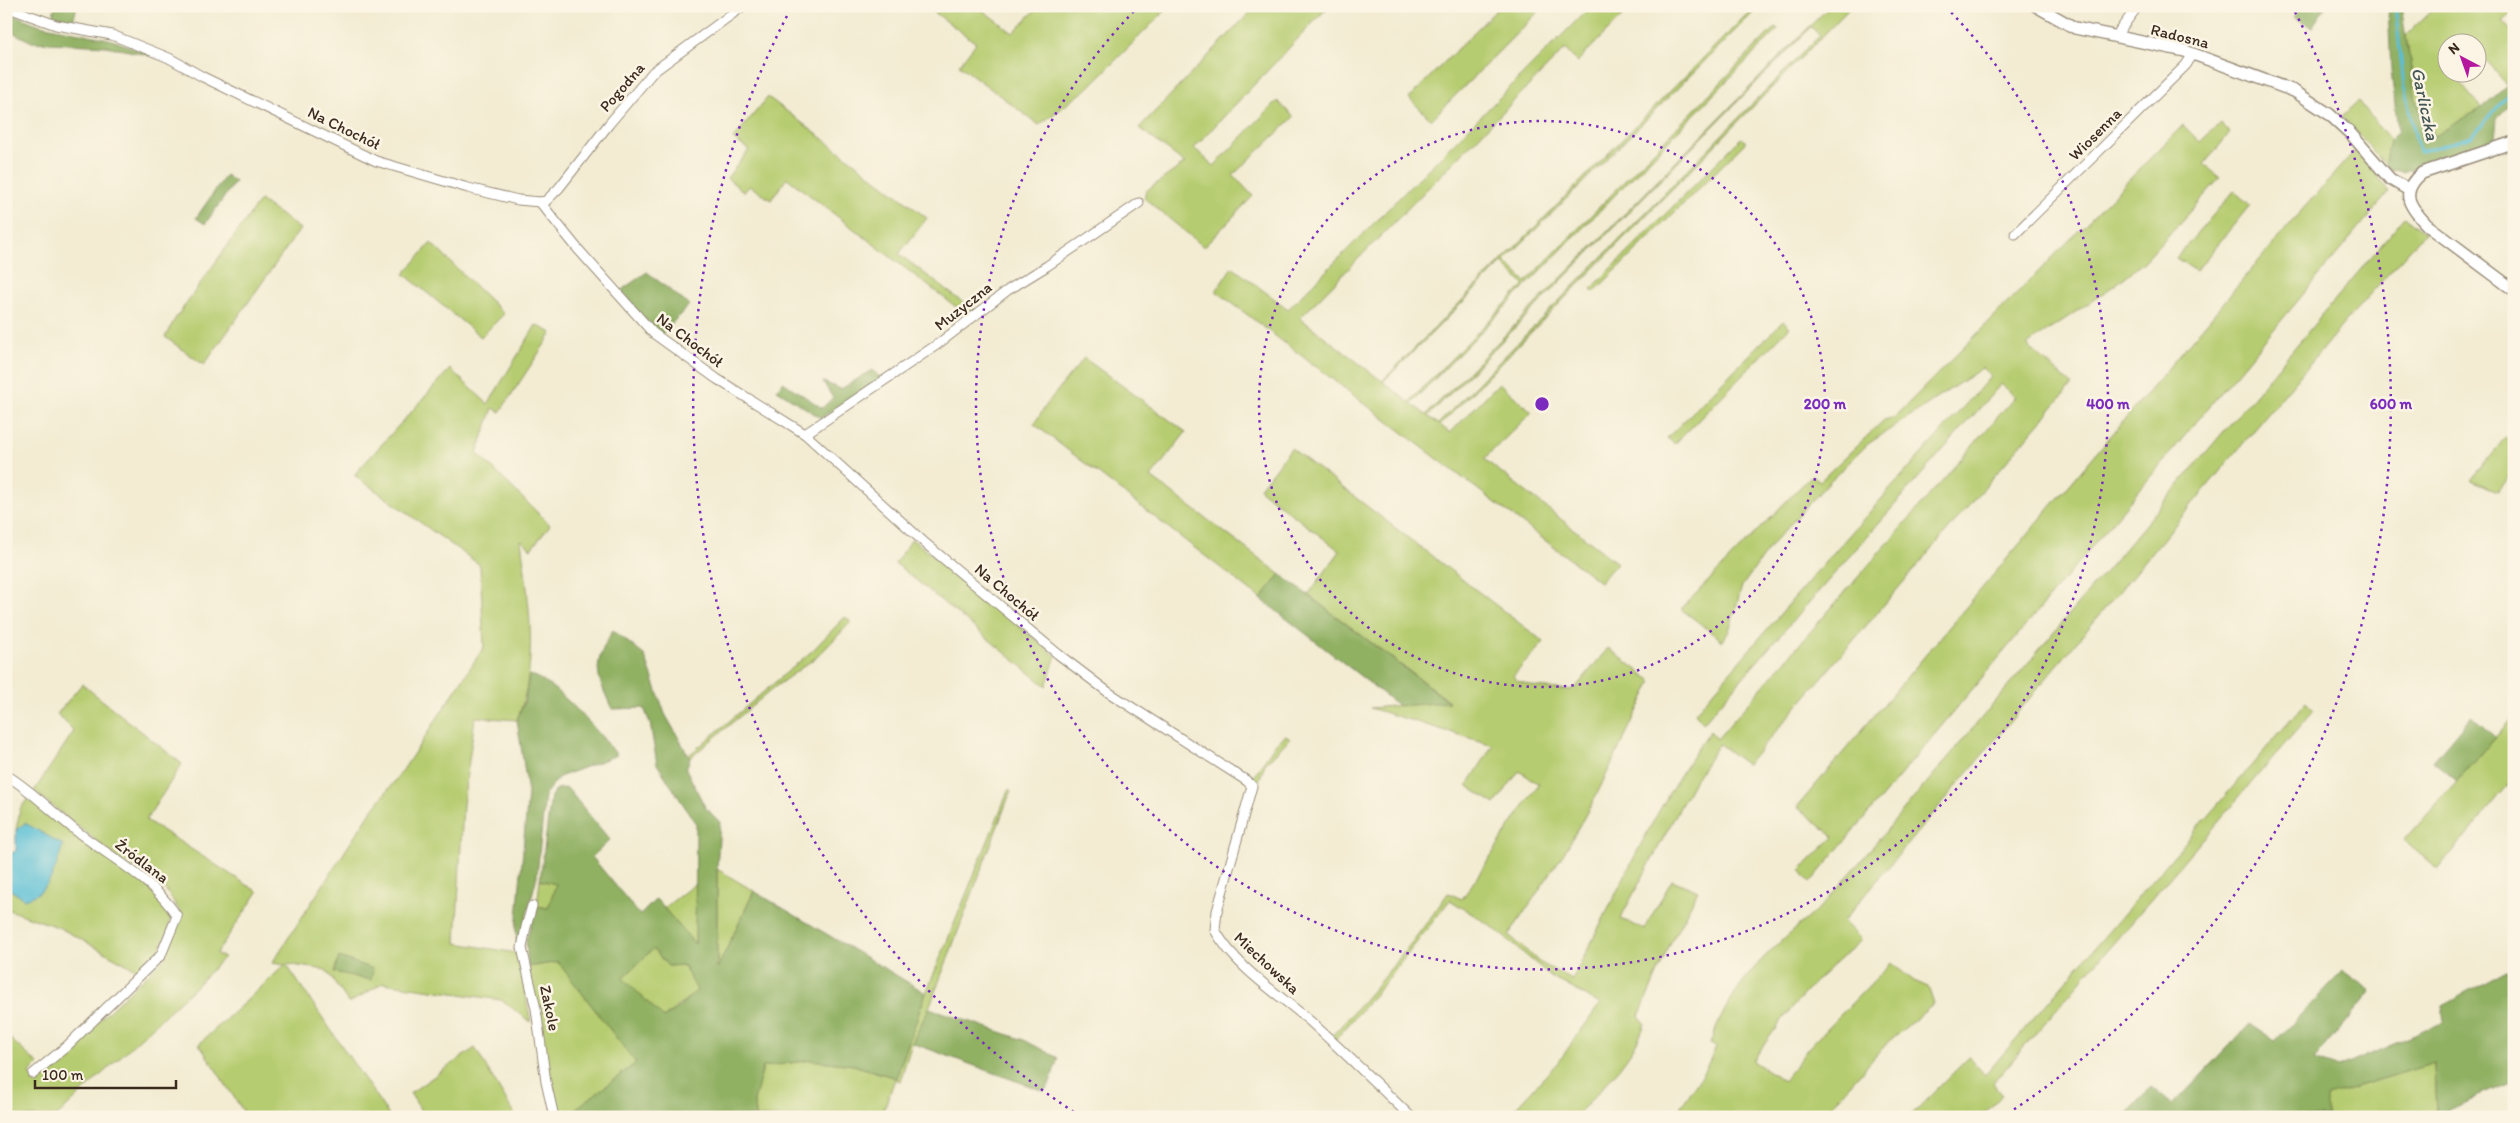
<svg xmlns="http://www.w3.org/2000/svg" width="2520" height="1123" font-family="Itim,sans-serif">
<style>
.green{fill:#b6cc70;stroke:#787b47;fill-rule:evenodd}
.forest{fill:#90b062;stroke:#666d40;fill-rule:evenodd}
.water{fill:#57bed5;stroke:#49747a}
.lines{fill:none;stroke-linecap:round;stroke-linejoin:round}
.stream{stroke:#57bed5;stroke-width:3}
.minor-casing{stroke:#978b78;stroke-width:11}
.tertiary-casing{stroke:#978b78;stroke-width:14}
.minor{stroke:#fff;stroke-width:9}
.tertiary{stroke:#fff;stroke-width:11}
.ring{fill:none;stroke:#7b2cbf;stroke-width:2.5;stroke-dasharray:2.5 5}
.labels{text-anchor:middle;dominant-baseline:central;stroke-width:5;stroke-linejoin:round;paint-order:stroke}
.street-label{font-size:16px;fill:#3b2a1e;stroke:#fcf5e5}
.water-label{font-size:18px;font-style:italic;fill:#435655;stroke:#fcf5e5}
.centre{fill:#7b2cbf;stroke:#fcf5e5;stroke-width:2.5}
.ring-label{font-size:15px;text-anchor:middle;font-weight:bold;fill:#7b2cbf;stroke:#fcf5e5;stroke-width:5;stroke-linejoin:round;paint-order:stroke}
</style>
<rect width="100%" height="100%" fill="#fcf5e5"/>
<filter id="ink" filterUnits="userSpaceOnUse"><feTurbulence type="fractalNoise" baseFrequency=".02" numOctaves="2"/><feDisplacementMap in="SourceGraphic" scale="10" xChannelSelector="R" yChannelSelector="G"/><feConvolveMatrix kernelMatrix="1 2 1 2 8 2 1 2 1" color-interpolation-filters="sRGB"/></filter>
<filter id="wash" filterUnits="userSpaceOnUse"><feTurbulence type="fractalNoise" baseFrequency=".0096" numOctaves="4" result="noise"/><feDisplacementMap in="SourceGraphic" scale="20" xChannelSelector="R" yChannelSelector="G"/><feGaussianBlur stdDeviation="1.12" result="paint"/><feColorMatrix in="noise" values="0 0 0 0 0 0 0 0 0 0 0 0 0 0 0 0 0 1.4 0 .05"/><feComposite in="paint" operator="in"/></filter>
<g filter="url(#wash)">
<rect width="100%" height="100%" fill="#f3ecd3"/>
<g class="green">
<polygon points="926,6 977,6 1013,33 1039,6 1170,6 1087,89 1039,125 959,65 976,43"/>
<polygon points="1256,6 1329,6 1194,148 1214,166 1277,101 1294,117 1233,175 1253,196 1204,247 1144,198 1146,191 1185,163 1139,128"/>
<polygon points="1500,6 1544,6 1431,120 1409,98"/>
<path d="M1591,6H1632L1577,62L1565,49L1300,318L1382,381L1755,6L1757,9L1504,261L1526,282L1775,27L1778,29L1411,403L1426,415L1830,6H1852L1440,425L1450,433L1499,383L1532,412L1484,459L1617,563L1600,582L1216,291L1232,267L1288,309ZM1811,27L1820,35L1438,424L1428,416ZM1502,263L1524,285L1409,402L1383,382Z"/>
<polygon points="2436,6 2514,6 2514,10 2503,21 2514,33 2514,80 2507,85 2478,52 2478,42 2448,42 2448,72 2452,73 2481,108 2434,137 2416,101 2406,35"/>
<polygon points="768,97 927,218 899,254 973,310 968,316 787,178 771,200 750,186 744,192 727,178 749,150 733,139"/>
<polygon points="2358,101 2390,141 2385,164 2342,116"/>
<path d="M2220,123L2230,133L2204,164L2220,178L2145,261L2115,285L2027,345L2072,385L1747,765L1719,744L1693,783L1620,919L1644,929L1672,880L1698,891L1670,944L1639,1016L1645,1023C1635,1057 1599,1091 1575,1117H1507L1559,1061L1600,1004L1552,977L1491,926L1450,900L1384,984L1335,1040L1331,1037C1373,991 1413,944 1448,893L1462,899C1489,861 1512,821 1539,784L1519,771L1495,804L1467,786L1493,745L1370,708L1449,701L1308,595L1340,551L1259,489L1291,448L1544,642L1513,676L1518,681L1536,687L1570,690L1577,686L1608,648L1652,681L1595,798L1564,853L1509,935L1539,962L1572,980C1616,897 1654,807 1710,731L1717,739L2015,397L2001,384L1703,723L1695,713L1826,561L1991,376L1982,368L1868,444L1830,481L1773,543L1742,586L1729,631L1723,641L1681,609L1812,475L1820,481L1884,420L1895,417L2183,125L2200,142Z"/>
<polygon points="1741,138 1746,142 1594,292 1591,289"/>
<polygon points="2357,148 2389,192 1810,883 1800,870 1834,837 1797,807 2301,211"/>
<polygon points="2234,191 2250,205 2196,271 2176,258"/>
<polygon points="260,200 300,229 204,365 165,337 175,319"/>
<path d="M2405,217L2425,233L2345,322L1843,921L1862,940C1815,978 1786,1011 1753,1061L1784,1081L1808,1048L1891,963L1914,981L1928,987L1934,1004L1889,1041L1831,1106L1841,1117H1673C1690,1094 1705,1073 1716,1047L1710,1044C1734,976 1774,947 1826,902Z"/>
<polygon points="431,243 504,314 481,337 404,274"/>
<polygon points="1783,321 1790,327 1675,444 1667,438"/>
<path d="M536,325L552,333L500,412L493,408L477,453L550,525L531,549L521,540C528,598 540,664 517,720L475,717L463,804L456,943L517,953L531,1022L501,1000L383,983L349,1003L326,970L286,964L390,1117H247L199,1044L285,965L272,963L370,813L403,770L484,647L480,565L354,475L450,369L488,404Z"/>
<polygon points="1084,358 1186,432 1151,477 1280,574 1261,599 1034,424 1049,401"/>
<polygon points="2505,438 2514,444 2514,472 2498,491 2470,480"/>
<polygon points="912,539 1056,656 1046,686 895,563"/>
<polygon points="845,617 851,622 818,656 775,687 690,758 688,756 812,651"/>
<polygon points="82,684 182,764 146,820 258,892 216,954 224,957 196,986 56,1117 6,1117 6,1035 38,1064 29,1074 34,1078 56,1061 165,958 180,911 162,885 119,859 34,791 74,731 57,714"/>
<polygon points="2306,702 2314,710 1993,1083 2002,1095 1982,1117 1909,1117 1969,1057 1985,1075"/>
<polygon points="2512,718 2514,720 2514,778 2438,869 2404,841"/>
<polygon points="1286,735 1290,738 1265,764 1258,783 1251,780 1276,743"/>
<polygon points="1009,789 1011,791 929,1008 912,1043 900,1081 895,1079 881,1117 755,1117 754,1101 763,1067 811,1060 853,1065 896,1078 926,993"/>
<path d="M29,797C50,812 163,893 168,908C176,932 155,956 141,972L60,928L6,909V887L24,899L25,824L16,830L20,809Z"/>
<polygon points="717,869 754,891 717,970"/>
<polygon points="540,880 556,884 548,908 537,906"/>
<polygon points="696,883 695,945 664,908"/>
<polygon points="653,949 668,966 683,965 698,990 663,1018 623,978"/>
<polygon points="558,962 636,1063 565,1117 561,1117 552,1093 528,967"/>
<polygon points="475,1048 516,1117 425,1117 410,1093"/>
<polygon points="2434,1063 2436,1114 2418,1117 2327,1117 2326,1096"/>
</g>
<g class="forest">
<polygon points="55,6 77,6 73,22 53,15"/>
<polygon points="2300,6 2326,6 2312,27 2294,17"/>
<polygon points="2388,6 2401,6 2416,101 2434,136 2481,108 2514,80 2514,100 2497,118 2495,139 2487,145 2402,172 2389,169 2385,164 2390,141 2398,130 2391,70"/>
<polygon points="6,12 40,25 109,39 161,58 106,46 32,42 6,29"/>
<polygon points="226,175 235,182 205,224 196,218"/>
<polygon points="647,272 689,305 661,335 642,317 620,291"/>
<polygon points="872,370 881,378 821,418 777,390 783,382 822,408 833,398 823,382 841,389"/>
<polygon points="1280,574 1449,702 1399,706 1261,599"/>
<path d="M613,630L645,656L665,714L690,758L686,769L705,807L720,822L717,869V969L754,891L926,993L896,1078L853,1065L811,1060L763,1067L754,1101L755,1117H565L636,1063L558,962L528,967L526,940L537,906L548,908L556,884L540,880L551,796L557,789L567,788L610,840L592,857L640,915L656,899L695,944L696,824L657,764L650,723L644,708L612,709C595,672 592,666 613,630ZM653,949L668,966L683,965L697,990L679,1007L664,1018L623,978Z"/>
<path d="M529,675C554,679 601,735 617,755L559,777L545,794L537,876L517,953L516,929L528,793L517,720L525,700Z"/>
<polygon points="2471,716 2495,737 2457,781 2433,761"/>
<polygon points="339,957 373,969 371,980 334,972"/>
<polygon points="2514,966 2514,1081 2436,1114 2434,1063 2327,1096 2327,1117 2125,1117 2151,1087 2173,1105 2250,1024 2275,1041 2343,971 2371,991 2315,1059 2339,1068 2444,1022 2442,1005"/>
<polygon points="929,1008 1024,1040 1058,1058 1049,1085 1044,1091 912,1043"/>
</g>
<path class="water" d="M25,823L63,845C55,868 51,893 24,899L6,887V855L16,851V830Z"/>
<g class="lines">
<polyline class="stream" points="2395,6 2404,87 2419,152 2472,137 2514,88"/>
</g>
</g>
<g filter="url(#ink)">
<g class="lines">
<g class="minor-casing">
<g id="minor">
<polyline points="6,7 56,25 112,35 169,58 203,77 376,161 468,188 518,200 540,202 546,201 559,188 609,124 653,72 743,6"/>
<polyline points="2116,38 2120,30 2138,6"/>
<path d="M540,202L577,248L653,333L717,379L805,434L926,544L1058,654L1108,692L1247,781L1252,786L1217,911L1215,930C1236,968 1279,994 1311,1022C1345,1053 1378,1085 1411,1117"/>
<polyline points="2015,234 2186,65 2193,54"/>
<polyline points="805,434 938,344 1008,290 1047,266 1139,203"/>
<path d="M6,775C30,789 53,813 75,830C111,858 152,878 177,916L161,955L67,1046L33,1074"/>
<polyline points="532,906 526,927 522,948 536,1009 546,1082 554,1117"/>
</g>
</g>
<g class="tertiary-casing">
<g id="tertiary">
<polyline points="2036,6 2075,28 2185,51 2294,91 2329,114 2351,134 2390,179 2409,190"/>
<path d="M2514,142L2422,173C2399,192 2409,206 2427,225L2514,290"/>
</g>
</g>
<use href="#minor" class="minor"/>
<use href="#tertiary" class="tertiary"/>
</g>
</g>
<g class="ring">
<circle cx="1542" cy="404" r="283"/>
<path d="M1946 7A566 566 0 1 1 1138 7"/>
<path d="M1080 1116A849 849 0 0 1 789 12M2295 12A849 849 0 0 1 2004 1116"/>
</g>
<g class="labels">
<g class="street-label">
<text transform="translate(2180 36) rotate(14)">Radosna</text>
<text transform="translate(622 87) rotate(-49)">Pogodna</text>
<text transform="translate(344 128) rotate(26)">Na Chochół</text>
<text transform="translate(2095 134) rotate(-45)">Wiosenna</text>
<text transform="translate(963 306) rotate(-38)">Muzyczna</text>
<text transform="translate(690 340) rotate(37)">Na Chochół</text>
<text transform="translate(1007 592) rotate(40)">Na Chochół</text>
<text transform="translate(142 861) rotate(37)">Źródlana</text>
<text transform="translate(1267 963) rotate(43)">Miechowska</text>
<text transform="translate(550 1008) rotate(78)">Zakole</text>
</g>
<g class="water-label">
<text transform="translate(2425 104) rotate(78)">Garliczka</text>
</g>
</g>
<circle cx="1542" cy="404" r="8" class="centre"/>
<g class="ring-label">
<text x="1825" y="409">200 m</text>
<text x="2108" y="409">400 m</text>
<text x="2391" y="409">600 m</text>
</g>
<rect width="2520" height="1123" fill="none" stroke="#fcf5e5" stroke-width="25"/>
<g transform="translate(2462 58) rotate(319)"><circle r="24" fill="#fcf5e5" stroke="#afa495"/>
<path d="M0-4L9 19L0 12L-9 19Z" fill="#b5179e"/>
<text y="-8" font-size="14" font-weight="bold" text-anchor="middle" fill="#3b2a1e">N</text>
</g>
<path d="M35 1080v8h141v-8" fill="none" stroke="#3b2a1e" stroke-width="2.5"/>
<text x="42" y="1080" font-size="15" fill="#3b2a1e" stroke="#fcf5e5" stroke-width="4" paint-order="stroke">100 m</text>
</svg>
